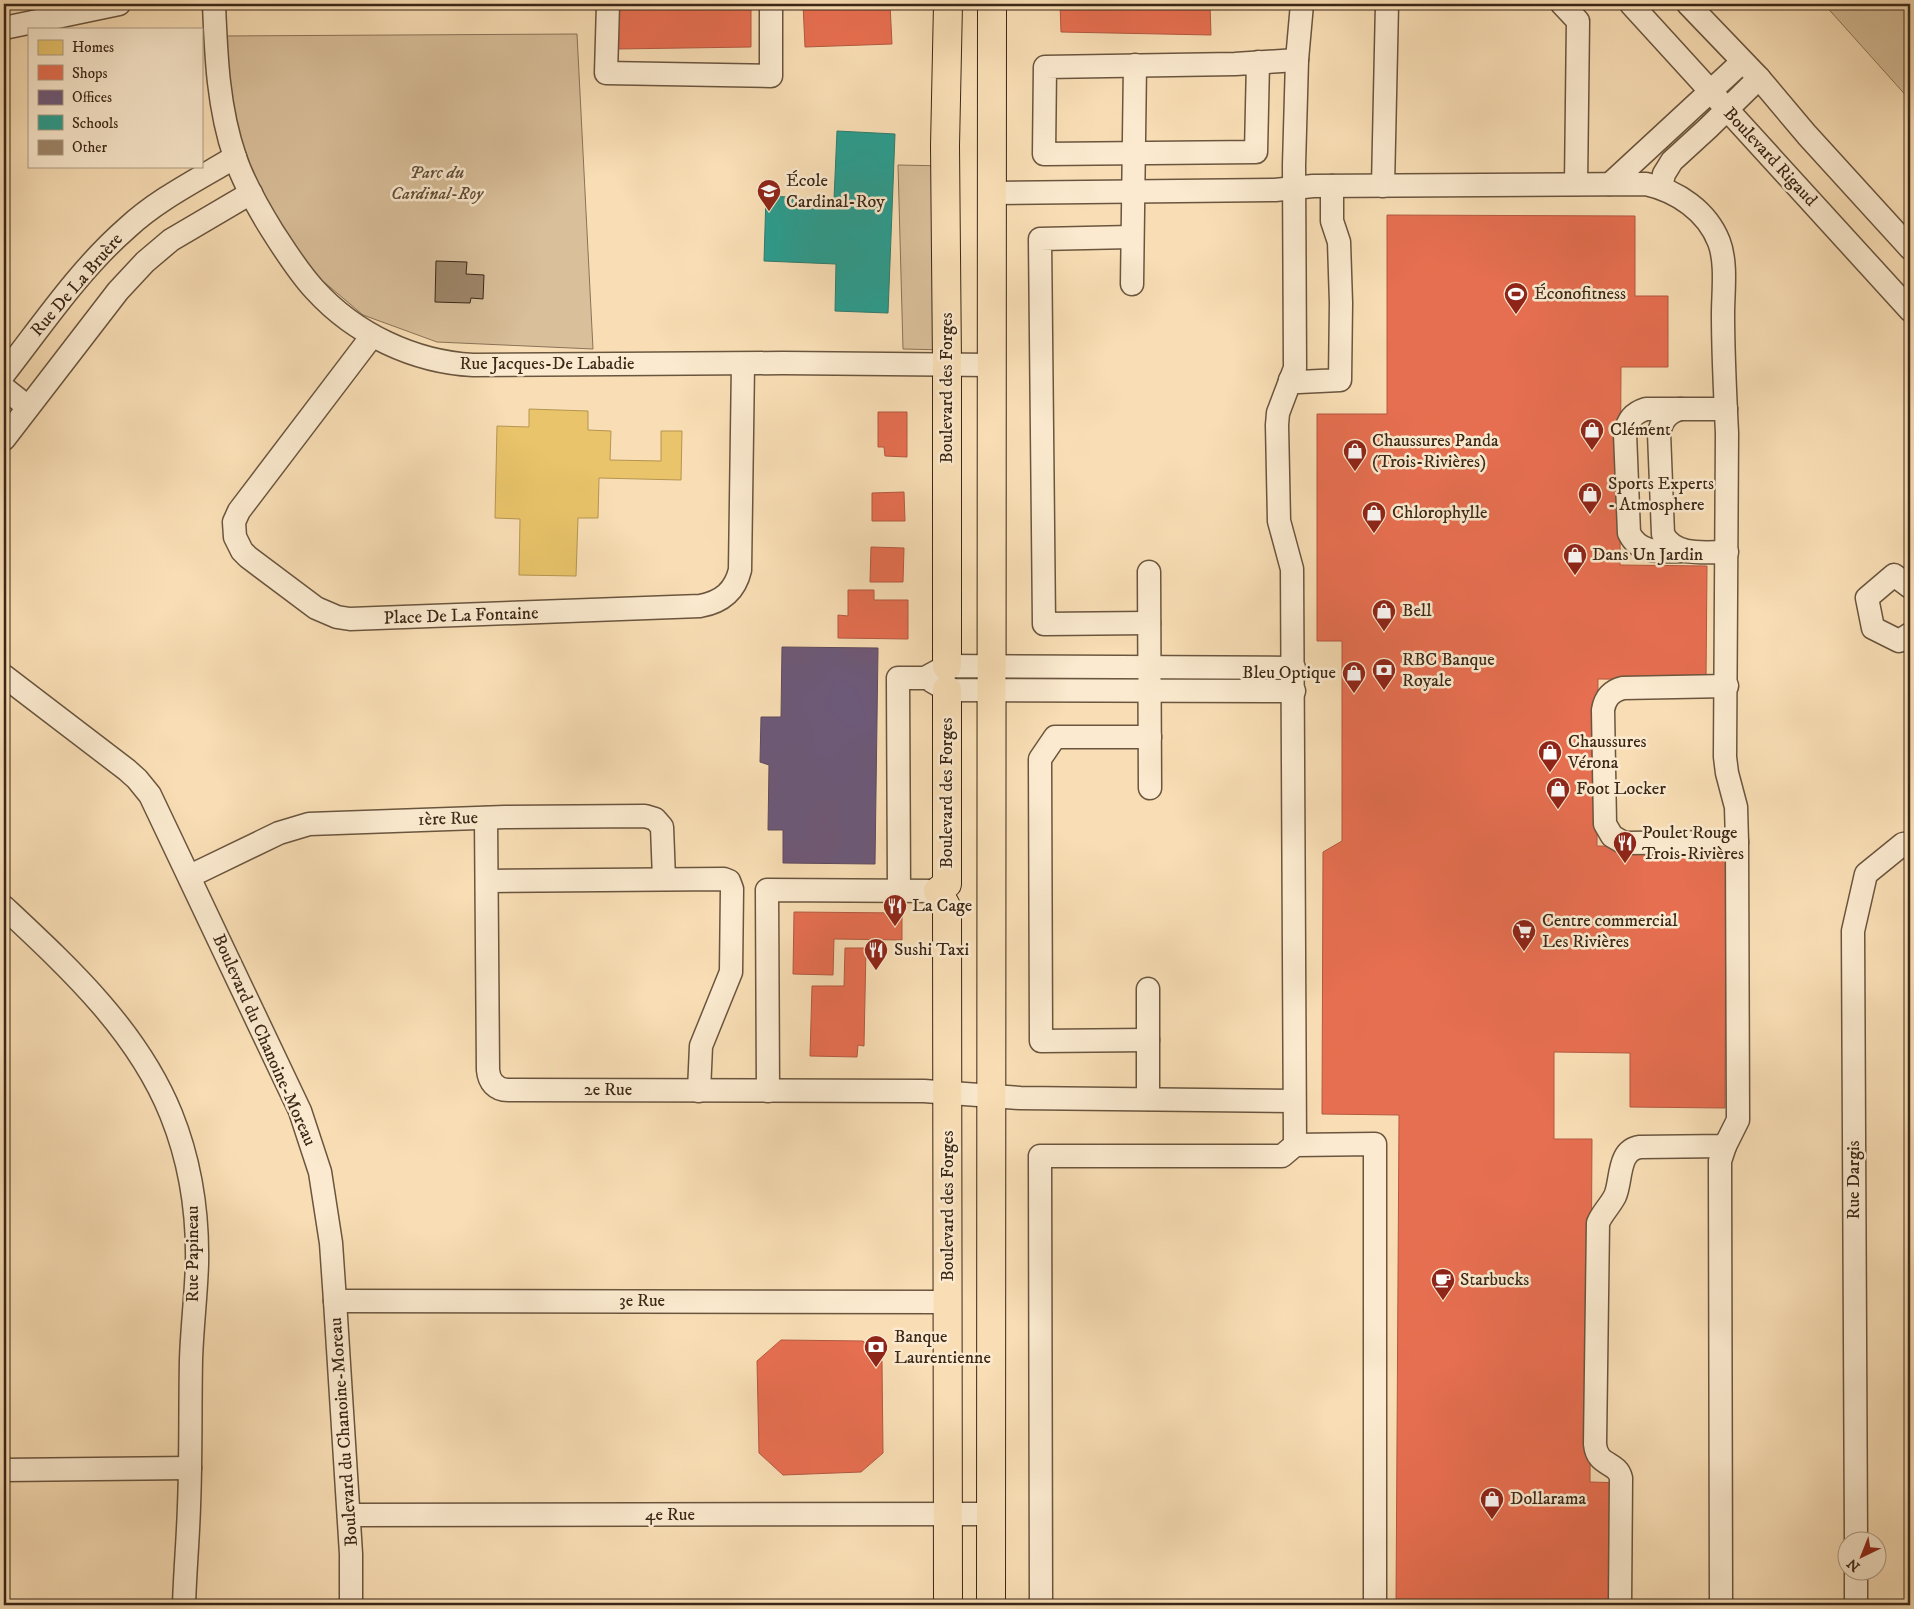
<svg xmlns="http://www.w3.org/2000/svg" width="1914" height="1609" font-family="'IM FELL DW Pica',serif">
<style>
.green{fill:#d9bf9a;stroke:#8a7358}
.homes{fill:#e9c46a;stroke:#b59551}
.shops{fill:#e76f51;stroke:#b35940}
.offices{fill:#6d597a;stroke:#5e4a5c}
.schools{fill:#2a9d8f;stroke:#2f7a6b}
.building{fill:#9e8669;stroke:#3b2717}
.lines{fill:none;stroke-linecap:round;stroke-linejoin:round}
.minor-casing{stroke:#6a553e;stroke-width:25}
.major-casing{stroke:#3b2717;stroke-width:30}
.minor{stroke:#fbeacf;stroke-width:22}
.major{stroke:#f9deb5;stroke-width:28}
.labels{text-anchor:middle;dominant-baseline:central;stroke-width:5;stroke-linejoin:round;paint-order:stroke}
.street-label{font-size:18px;fill:#3b2717;stroke:#fbeacf}
.park-label{font-size:18px;font-style:italic;fill:#624d38;stroke:#fbeacf}
.poi-label{font-size:18px;fill:#3b2717;stroke:#fbeacf;text-anchor:start}
</style>
<rect width="100%" height="100%" fill="#f9deb5"/>
<filter id="stains"><feTurbulence type="fractalNoise" baseFrequency=".004" numOctaves="4"/><feColorMatrix values="0 0 0 0 .2 0 0 0 0 .09 0 0 0 0 .02 0 0 0 .5 -.17"/></filter>
<radialGradient id="worn" r=".72"><stop offset=".6" stop-color="#630" stop-opacity="0"/><stop offset="1" stop-color="#630" stop-opacity=".3"/></radialGradient>
<g class="green">
<polygon points="1824,4 1910,4 1910,100"/>
<polygon points="577,34 593,349 437,342 363,315 311,271 242,179 221,36"/>
<polygon points="898,165 946,166 946,350 903,349"/>
</g>
<polygon class="homes" points="529,409 588,411 588,430 611,431 610,460 661,461 661,431 682,431 681,480 599,478 598,518 578,518 576,576 519,575 520,519 495,518 497,426 529,427"/>
<g class="shops">
<polygon points="615,4 751,4 751,47 616,49"/>
<polygon points="803,4 890,4 892,44 805,47"/>
<polygon points="1060,4 1210,4 1211,35 1061,32"/>
<polygon points="1387,215 1635,216 1635,296 1668,296 1668,367 1621,367 1620,565 1707,566 1706,680 1598,679 1597,846 1726,848 1725,1108 1630,1107 1630,1053 1554,1052 1554,1139 1592,1139 1590,1482 1627,1483 1626,1605 1396,1605 1399,1115 1322,1114 1323,852 1342,841 1342,641 1317,641 1317,414 1387,414"/>
<polygon points="878,412 907,412 907,457 885,456 884,447 878,447"/>
<polygon points="904,492 905,521 872,521 872,493"/>
<polygon points="871,547 904,548 903,582 870,582"/>
<polygon points="848,590 874,590 874,600 908,600 908,639 838,638 838,615 848,616"/>
<polygon points="794,912 902,913 902,940 834,939 833,975 793,974"/>
<polygon points="845,948 866,948 864,1046 858,1045 857,1057 810,1056 812,986 844,986"/>
<polygon points="781,1340 863,1341 882,1361 883,1453 861,1472 783,1475 759,1453 757,1361"/>
</g>
<polygon class="offices" points="782,647 878,648 875,864 783,863 783,830 768,830 769,765 760,762 761,717 781,717"/>
<polygon class="schools" points="837,131 895,134 888,313 835,311 836,264 764,261 766,196 834,199"/>
<polygon class="building" points="436,261 467,262 466,274 484,275 483,299 471,298 470,303 435,302"/>
<g class="lines">
<g class="minor-casing">
<g id="minor">
<path d="M214,4C216,55 218,108 235,157C244,184 258,208 273,232C286,252 299,273 315,290C355,334 414,362 473,365L783,363L992,365"/>
<polyline points="608,4 606,73 771,76 771,4"/>
<polyline points="1562,4 1578,21 1576,184"/>
<polyline points="1631,4 1910,310"/>
<polyline points="1688,4 1759,78 1807,135 1910,248"/>
<polyline points="4,28 119,4"/>
<polyline points="1258,62 1256,152 1044,154 1045,67 1235,64 1297,60"/>
<polyline points="1610,184 1742,62"/>
<polyline points="1383,186 1387,4"/>
<polyline points="1661,187 1664,174 1672,161 1708,128 1759,78"/>
<path d="M991,193L1275,190L1313,186L1646,184C1677,191 1707,211 1719,242C1727,263 1723,292 1723,314C1723,354 1725,393 1727,433L1725,757L1727,773L1736,807L1737,842L1738,1120L1725,1146L1640,1147C1617,1150 1622,1181 1615,1196C1610,1206 1602,1213 1598,1223L1595,1444C1597,1467 1617,1461 1621,1478L1620,1605"/>
<polyline points="1131,237 1040,239 1044,624 1149,623"/>
<polyline points="1132,284 1135,65"/>
<path d="M372,336L239,511L234,522L235,537L242,551L248,557L316,608L337,617L350,619L700,606C722,602 735,591 740,570L743,364"/>
<path d="M4,374C43,324 79,270 127,228C158,199 199,179 235,157"/>
<polyline points="1290,380 1299,382 1340,380 1341,303 1339,242 1332,221 1332,186"/>
<polyline points="4,388 28,407"/>
<path d="M1680,409C1667,413 1662,420 1659,433L1663,534C1675,557 1704,552 1727,552"/>
<polyline points="4,439 118,291 145,262 171,240 251,193"/>
<path d="M1685,551C1664,551 1640,556 1629,533L1625,433C1628,420 1633,413 1646,409H1726"/>
<polyline points="1149,572 1150,788"/>
<polyline points="1910,587 1894,575 1867,598 1873,628 1899,641 1910,634"/>
<polyline points="4,676 127,770 137,779 150,795 300,1111 320,1172 331,1243 335,1301 351,1554 351,1605"/>
<polyline points="933,682 947,690 1294,691"/>
<path d="M1727,686L1623,688C1611,691 1605,698 1603,710L1605,824L1612,836L1624,843L1737,842"/>
<path d="M486,818L488,1070C489,1082 496,1090 508,1090L924,1091L1020,1098L1294,1101"/>
<polyline points="190,876 279,833 309,824 505,817 645,816 655,819 662,827 664,879"/>
<polyline points="487,881 724,879 729,881 732,889 731,972 701,1046 699,1091"/>
<polyline points="899,891 898,678 925,678 947,666 1294,668"/>
<path d="M4,907C68,967 137,1030 171,1114C190,1161 198,1214 197,1264C196,1296 192,1328 191,1360C190,1409 191,1457 189,1506C188,1539 185,1572 184,1605"/>
<polyline points="1148,989 1148,1099"/>
<polyline points="1148,1040 1041,1041 1040,759 1055,737 1150,737"/>
<polyline points="768,1091 767,890 938,891"/>
<polyline points="1295,1145 1292,569 1279,521 1277,425 1278,413 1295,368 1294,165 1297,60 1302,4"/>
<polyline points="335,1301 948,1302"/>
<polyline points="4,1470 190,1468"/>
<polyline points="349,1515 991,1514"/>
<polyline points="1856,1542 1853,931 1866,874 1903,844 1910,843"/>
<polyline points="1856,1572 1856,1605"/>
<polyline points="1041,1605 1040,1156 1282,1156 1295,1145 1375,1144 1375,1605"/>
<polyline points="1721,1605 1720,1161 1725,1146"/>
</g>
</g>
<g class="major-casing">
<g id="major">
<polyline points="947,666 947,364 945,146 948,4"/>
<polyline points="947,690 947,884 938,891 947,908 948,1605"/>
<polyline points="991,1605 992,4"/>
</g>
</g>
<use href="#minor" class="minor"/>
<use href="#major" class="major"/>
</g>
<defs>
<g id="school-pin" transform="scale(1.25)"><path d="M0 17L-7.5 6A9.5 9.5 0 1 1 7.5 6Z" fill="#8f2418" stroke="#fbeacf"/><path d="M0-5L7-2L0 1L-7-2ZM-4 1L0 2.5L4 1V4Q0 6-4 4Z" fill="#fff"/></g>
<g id="stadium-pin" transform="scale(1.25)"><path d="M0 17L-7.5 6A9.5 9.5 0 1 1 7.5 6Z" fill="#8f2418" stroke="#fbeacf"/><path d="M0-5a6.5 5 0 1 0 0 10a6.5 5 0 1 0 0-10ZM-3.5-1.8h7v3.6h-7Z" fill="#fff"/></g>
<g id="shop-pin" transform="scale(1.25)"><path d="M0 17L-7.5 6A9.5 9.5 0 1 1 7.5 6Z" fill="#8f2418" stroke="#fbeacf"/><path d="M-5-2.5h2.3a2.7 3.5 0 0 1 5.4 0H5L5.5 6h-11ZM-1.5-2.5h3a1.5 2.3 0 0 0-3 0Z" fill="#fff"/></g>
<g id="bank-pin" transform="scale(1.25)"><path d="M0 17L-7.5 6A9.5 9.5 0 1 1 7.5 6Z" fill="#8f2418" stroke="#fbeacf"/><path d="M-6-4H6V4H-6ZM0-2.3a2.3 2.3 0 1 0 0 4.6a2.3 2.3 0 1 0 0-4.6Z" fill="#fff"/></g>
<g id="restaurant-pin" transform="scale(1.25)"><path d="M0 17L-7.5 6A9.5 9.5 0 1 1 7.5 6Z" fill="#8f2418" stroke="#fbeacf"/><path d="M-5-6h1v4h1v-4h1v4h1v-4h1v5L-1.5 .5V6h-2V.5L-5-1ZM5-6V6H3V1.5H1.5Q1.5-4 5-6Z" fill="#fff"/></g>
<g id="supermarket-pin" transform="scale(1.25)"><path d="M0 17L-7.5 6A9.5 9.5 0 1 1 7.5 6Z" fill="#8f2418" stroke="#fbeacf"/><path d="M-6-5.5h2.5l.6 2H6L4.5 2H-2.5L-4.4-4H-6ZM-1.5 3.2a1.3 1.3 0 1 0 .1 0ZM3 3.2a1.3 1.3 0 1 0 .1 0Z" fill="#fff"/></g>
<g id="cafe-pin" transform="scale(1.25)"><path d="M0 17L-7.5 6A9.5 9.5 0 1 1 7.5 6Z" fill="#8f2418" stroke="#fbeacf"/><path d="M-5.5-4.5H6V0H3Q3 3.5 0 3.5H-2.5Q-5.5 3.5-5.5 0ZM3-3.2v2h1.7v-2ZM-6 4.5H4V6H-6Z" fill="#fff"/></g>
</defs>
<g fill-rule="evenodd">
<use href="#school-pin" x="769" y="191"/>
<use href="#stadium-pin" x="1516" y="294"/>
<use href="#shop-pin" x="1592" y="430"/>
<use href="#shop-pin" x="1355" y="451"/>
<use href="#shop-pin" x="1590" y="494"/>
<use href="#shop-pin" x="1374" y="513"/>
<use href="#shop-pin" x="1575" y="555"/>
<use href="#shop-pin" x="1384" y="611"/>
<use href="#bank-pin" x="1384" y="670"/>
<use href="#shop-pin" x="1354" y="673"/>
<use href="#shop-pin" x="1550" y="752"/>
<use href="#shop-pin" x="1558" y="789"/>
<use href="#restaurant-pin" x="1625" y="843"/>
<use href="#restaurant-pin" x="895" y="906"/>
<use href="#supermarket-pin" x="1524" y="931"/>
<use href="#restaurant-pin" x="876" y="950"/>
<use href="#cafe-pin" x="1443" y="1280"/>
<use href="#bank-pin" x="876" y="1347"/>
<use href="#shop-pin" x="1492" y="1499"/>
</g>
<g class="labels">
<g class="street-label">
<text transform="translate(1770 157) rotate(47)">Boulevard Rigaud</text>
<text transform="translate(77 285) rotate(-49)">Rue De La Bruère</text>
<text x="547" y="364">Rue Jacques-De Labadie</text>
<text transform="translate(947 388) rotate(-90)">Boulevard des Forges</text>
<text transform="translate(461 616) rotate(-2)">Place De La Fontaine</text>
<text transform="translate(947 793) rotate(-90)">Boulevard des Forges</text>
<text transform="translate(448 819) rotate(-2)">1ère Rue</text>
<text transform="translate(264 1040) rotate(66)">Boulevard du Chanoine-Moreau</text>
<text x="608" y="1090">2e Rue</text>
<text transform="translate(1854 1180) rotate(-90)">Rue Dargis</text>
<text transform="translate(948 1206) rotate(-90)">Boulevard des Forges</text>
<text transform="translate(193 1254) rotate(-90)">Rue Papineau</text>
<text x="642" y="1301">3e Rue</text>
<text transform="translate(344 1432) rotate(-94)">Boulevard du Chanoine-Moreau</text>
<text x="670" y="1515">4e Rue</text>
</g>
<g class="park-label">
<text x="437" y="173">Parc du<tspan x="437" dy="21">Cardinal-Roy</tspan></text>
</g>
<g class="poi-label">
<text x="786" y="181">École<tspan x="786" dy="21">Cardinal-Roy</tspan></text>
<text x="1534" y="294">Éconofitness</text>
<text x="1610" y="430">Clément</text>
<text x="1372" y="441">Chaussures Panda<tspan x="1372" dy="21">(Trois-Rivières)</tspan></text>
<text x="1608" y="484">Sports Experts<tspan x="1608" dy="21">- Atmosphere</tspan></text>
<text x="1392" y="513">Chlorophylle</text>
<text x="1592" y="555">Dans Un Jardin</text>
<text x="1402" y="611">Bell</text>
<text x="1402" y="660">RBC Banque<tspan x="1402" dy="21">Royale</tspan></text>
<text x="1336" y="673" text-anchor="end">Bleu Optique</text>
<text x="1568" y="742">Chaussures<tspan x="1568" dy="21">Vérona</tspan></text>
<text x="1576" y="789">Foot Locker</text>
<text x="1642" y="833">Poulet Rouge<tspan x="1642" dy="21">Trois-Rivières</tspan></text>
<text x="912" y="906">La Cage</text>
<text x="1542" y="921">Centre commercial<tspan x="1542" dy="21">Les Rivières</tspan></text>
<text x="894" y="950">Sushi Taxi</text>
<text x="1460" y="1280">Starbucks</text>
<text x="894" y="1337">Banque<tspan x="894" dy="21">Laurentienne</tspan></text>
<text x="1510" y="1499">Dollarama</text>
</g>
</g>
<rect width="1914" height="1609" fill="none" stroke="#f9deb5" stroke-width="20"/>
<rect x="5" y="5" width="1904" height="1599" fill="none" stroke="#3b2717" stroke-width="2.5"/>
<rect x="10" y="10" width="1894" height="1589" fill="none" stroke="#3b2717"/>
<rect x="28" y="28" width="175" height="140" fill="#fbeacf" stroke="#ae9c85"/>
<rect x="38" y="40" width="25" height="15" fill="#e9c46a" stroke="#ae9c85"/>
<text x="72" y="52" font-size="15" fill="#3b2717">Homes</text>
<rect x="38" y="65" width="25" height="15" fill="#e76f51" stroke="#ae9c85"/>
<text x="72" y="78" font-size="15" fill="#3b2717">Shops</text>
<rect x="38" y="90" width="25" height="15" fill="#6d597a" stroke="#ae9c85"/>
<text x="72" y="102" font-size="15" fill="#3b2717">Offices</text>
<rect x="38" y="115" width="25" height="15" fill="#2a9d8f" stroke="#ae9c85"/>
<text x="72" y="128" font-size="15" fill="#3b2717">Schools</text>
<rect x="38" y="140" width="25" height="15" fill="#9e8669" stroke="#ae9c85"/>
<text x="72" y="152" font-size="15" fill="#3b2717">Other</text>
<g transform="translate(1862 1556) rotate(223)"><circle r="24" fill="#fbeacf" stroke="#ae9c85"/>
<path d="M0-4L9 19L0 12L-9 19Z" fill="#8f2418"/>
<text y="-8" font-size="14" font-weight="bold" text-anchor="middle" fill="#3b2717">N</text>
</g>
<rect width="100%" height="100%" filter="url(#stains)"/>
<rect width="100%" height="100%" fill="url(#worn)"/>
</svg>
